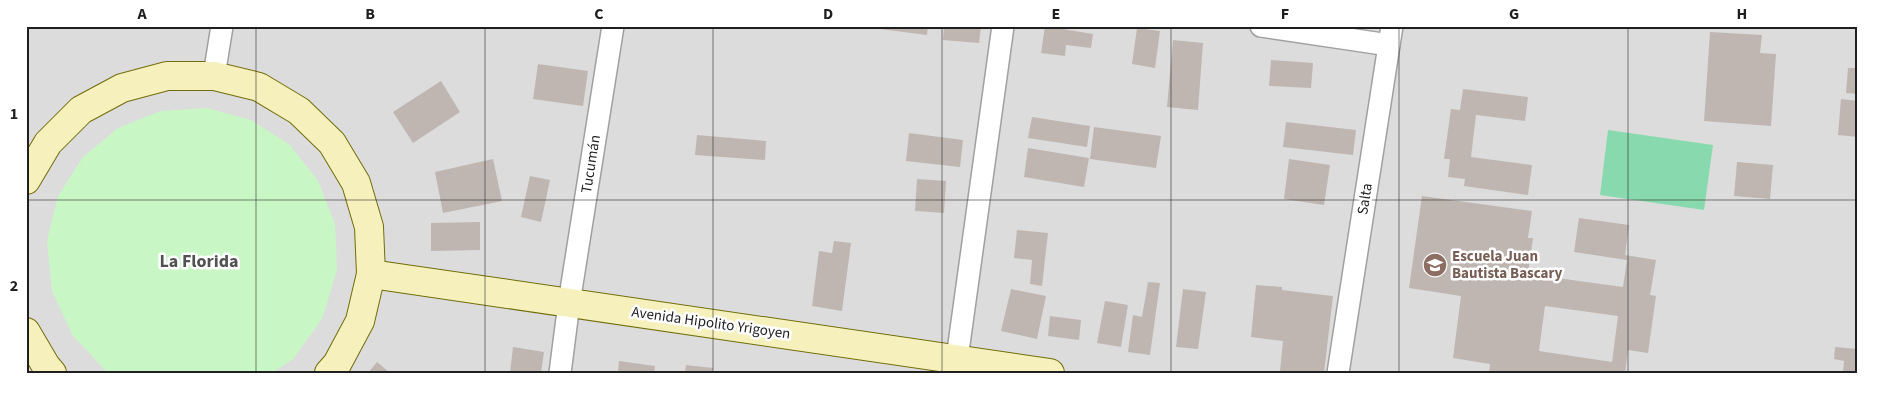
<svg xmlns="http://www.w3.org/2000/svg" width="1884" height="399" font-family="'Source Sans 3',sans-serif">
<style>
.residential{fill:#dddcdc}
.park{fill:#c8f7c5}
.pitch{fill:#88daae}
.building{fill:#bfb6b2;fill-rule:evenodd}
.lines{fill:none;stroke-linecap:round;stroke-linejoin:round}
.street-casing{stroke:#a0a0a0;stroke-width:24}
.secondary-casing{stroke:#716d0b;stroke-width:30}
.street{stroke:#fff;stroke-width:21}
.secondary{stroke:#f6f1bc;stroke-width:28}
.grid{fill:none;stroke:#1f1f1f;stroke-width:1;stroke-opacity:0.55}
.labels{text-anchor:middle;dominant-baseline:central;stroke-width:5;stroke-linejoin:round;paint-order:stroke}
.street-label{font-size:15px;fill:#1f1f1f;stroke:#fff}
.education-label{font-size:15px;font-weight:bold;fill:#785e54;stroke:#fff;text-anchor:start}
.quarter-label{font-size:18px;font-weight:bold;fill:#525252;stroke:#fff}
.neatline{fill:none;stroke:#1f1f1f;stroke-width:2}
.grid-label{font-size:16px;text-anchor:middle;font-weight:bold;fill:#1f1f1f}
</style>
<rect width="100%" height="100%" fill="#efebe6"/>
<rect class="residential" x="26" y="26" width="1832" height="347"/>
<polygon class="park" points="207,108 251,120 290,145 318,181 335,224 337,270 322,319 293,359 272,373 108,373 73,336 52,291 47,241 58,196 83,157 118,128 161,111"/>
<polygon class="pitch" points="1608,130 1713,145 1704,210 1600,195"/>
<g class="building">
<polygon points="880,26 928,26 927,35 880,29"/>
<polygon points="944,26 981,26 979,43 943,40"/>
<polygon points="1045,26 1093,34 1091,48 1066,45 1065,56 1041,53"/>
<polygon points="1137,28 1160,31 1155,68 1132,64"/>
<polygon points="1710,32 1762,35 1760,53 1776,54 1771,126 1704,121"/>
<polygon points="1173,40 1203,43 1198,110 1167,107"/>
<polygon points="1271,60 1313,63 1311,88 1269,86"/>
<polygon points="538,64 588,71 583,106 533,99"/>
<polygon points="1848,68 1858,68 1858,94 1846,93"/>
<polygon points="441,81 460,112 413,143 393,112"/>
<polygon points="1463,89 1528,97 1525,121 1476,115 1471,157 1532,165 1528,195 1464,186 1465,179 1448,177 1450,159 1444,159 1451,109 1460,110"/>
<polygon points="1841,99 1858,101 1858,137 1838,135"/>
<polygon points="1032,117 1090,126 1087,147 1028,138"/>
<polygon points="1286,122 1356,130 1353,155 1283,147"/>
<polygon points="1094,127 1161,136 1156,168 1090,159"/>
<polygon points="909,133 963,140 960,167 906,161"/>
<polygon points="697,135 766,141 765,160 695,155"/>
<polygon points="1028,148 1089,158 1084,187 1024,177"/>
<polygon points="493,159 502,201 443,213 435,172"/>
<polygon points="1289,159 1330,165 1324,205 1284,199"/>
<polygon points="1737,162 1773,165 1770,199 1734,196"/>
<polygon points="530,176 550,180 541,222 521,217"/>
<polygon points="917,179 946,181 944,213 915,211"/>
<path d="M1422,196L1532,211L1528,238H1533L1528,274L1623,287L1627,260L1574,252L1579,218L1629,225L1625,255L1656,260L1650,295L1656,296L1648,353L1628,350L1625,373H1489L1490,364L1453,358L1461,296L1409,288ZM1545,306L1618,316L1612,362L1539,351Z"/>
<polygon points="480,222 480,250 431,251 431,223"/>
<polygon points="1017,230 1048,233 1042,286 1030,284 1032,260 1014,258"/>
<polygon points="834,241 851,243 842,311 812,306 819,251 832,253"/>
<polygon points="1148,282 1160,283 1150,355 1128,352 1133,315 1142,317"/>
<polygon points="1256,285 1282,287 1282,290 1333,296 1324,373 1280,371 1283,341 1251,337"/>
<polygon points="1011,289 1046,296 1037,339 1001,331"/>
<polygon points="1183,289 1206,292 1198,349 1176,347"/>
<polygon points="1105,301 1128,305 1121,347 1097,343"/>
<polygon points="1050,316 1081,320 1079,340 1048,336"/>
<polygon points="513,347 544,352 541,373 510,373"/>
<polygon points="1835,347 1858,349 1858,373 1843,373 1844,361 1834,359"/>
<polygon points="619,361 655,366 654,373 618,373"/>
<polygon points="377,362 390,373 368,373"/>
<polygon points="686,365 713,368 712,373 685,373"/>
</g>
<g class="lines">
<g class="street-casing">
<g id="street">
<polyline points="1261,26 1389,45"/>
<polyline points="214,76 222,26"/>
<polyline points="560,373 569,303 613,26"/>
<polyline points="955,373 1003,26"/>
<polyline points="1338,373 1392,26"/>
</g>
</g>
<g class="secondary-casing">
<g id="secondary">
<polyline points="26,180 48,143 81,110 122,88 167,76 214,76 259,87 299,111 332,143 356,183 369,227 371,274 360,321 337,364 329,373"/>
<polyline points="371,274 1050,373"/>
<polyline points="26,332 46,366 52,373"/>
</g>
</g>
<use href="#street" class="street"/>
<use href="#secondary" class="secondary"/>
</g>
<path class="grid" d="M256,26V373M485,26V373M713,26V373M942,26V373M1171,26V373M1399,26V373M1628,26V373M26,200H1858"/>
<defs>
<g id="school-disc" transform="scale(1.25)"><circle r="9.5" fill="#8d6e63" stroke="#fff"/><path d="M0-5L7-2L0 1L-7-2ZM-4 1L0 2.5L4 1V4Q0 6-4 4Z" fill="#fff"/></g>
</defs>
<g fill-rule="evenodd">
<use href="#school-disc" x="1435" y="265"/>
</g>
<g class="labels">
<g class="street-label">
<text transform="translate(591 164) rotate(-81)">Tucumán</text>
<text transform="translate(1365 199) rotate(-81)">Salta</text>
<text transform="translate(711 323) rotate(8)">Avenida Hipolito Yrigoyen</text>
</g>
<g class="education-label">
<text x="1452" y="256">Escuela Juan<tspan x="1452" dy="17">Bautista Bascary</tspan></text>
</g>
<g class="quarter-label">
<text x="199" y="261">La Florida</text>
</g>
</g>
<rect width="1884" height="399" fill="none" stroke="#ffffff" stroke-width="55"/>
<rect x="28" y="28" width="1828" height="344" class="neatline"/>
<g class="grid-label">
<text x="142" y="19">A</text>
<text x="370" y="19">B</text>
<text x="599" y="19">C</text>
<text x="828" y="19">D</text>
<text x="1056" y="19">E</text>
<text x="1285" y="19">F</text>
<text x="1514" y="19">G</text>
<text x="1742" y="19">H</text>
<text x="14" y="119">1</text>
<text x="14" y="291">2</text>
</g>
</svg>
